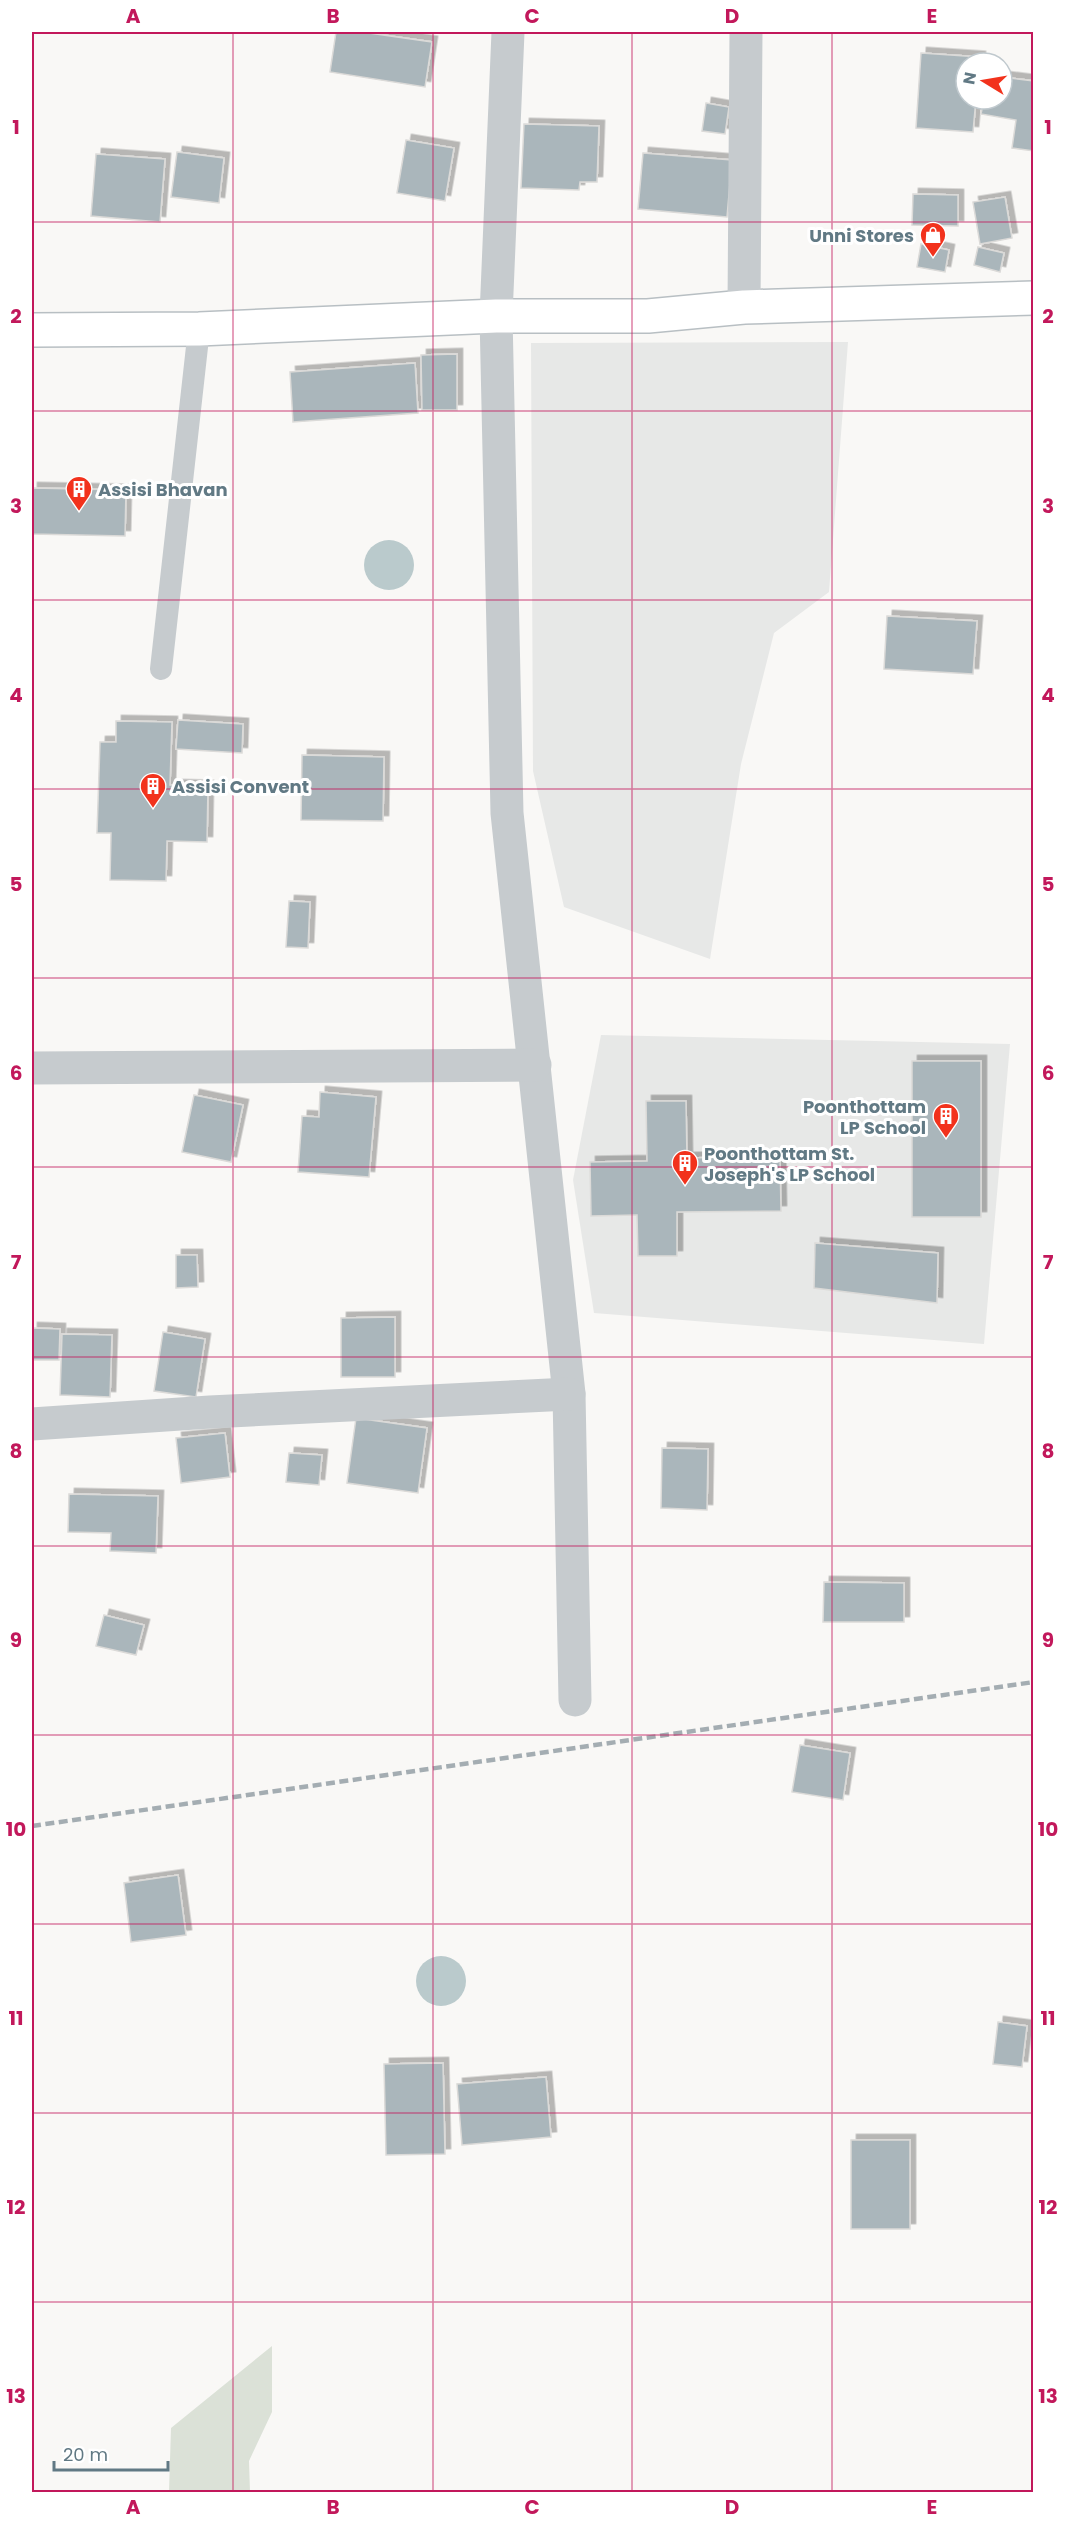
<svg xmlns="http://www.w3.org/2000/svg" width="1065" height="2524" font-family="Poppins,sans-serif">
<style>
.built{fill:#e7e8e7}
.green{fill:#dbe1d7}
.water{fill:#bacacc}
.building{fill:#aab6bb;stroke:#dbdad8;stroke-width:1.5;filter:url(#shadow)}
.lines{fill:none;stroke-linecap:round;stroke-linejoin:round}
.secondary-casing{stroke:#b8bfc3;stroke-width:36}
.service{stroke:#c6cbce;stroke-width:22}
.minor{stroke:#c6cbce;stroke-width:33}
.secondary{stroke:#fff;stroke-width:33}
.rail{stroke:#a4adb2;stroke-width:4.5;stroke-dasharray:9 4.5;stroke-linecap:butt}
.grid{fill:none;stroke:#c2185b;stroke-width:1.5;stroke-opacity:0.55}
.labels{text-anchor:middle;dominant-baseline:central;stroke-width:6;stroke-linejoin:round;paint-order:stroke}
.poi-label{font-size:18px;font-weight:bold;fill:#617984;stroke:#fff;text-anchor:start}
.neatline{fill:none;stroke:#c2185b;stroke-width:2}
.grid-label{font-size:20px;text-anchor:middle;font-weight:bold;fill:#c2185b}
</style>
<defs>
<filter id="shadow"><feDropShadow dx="5.5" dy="-5.5" stdDeviation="0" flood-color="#0004"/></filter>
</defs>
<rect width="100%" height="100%" fill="#f9f8f6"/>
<g class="built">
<polygon points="848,342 829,592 774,633 741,764 710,959 564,907 533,771 531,343"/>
<polygon points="601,1035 1010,1044 984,1344 594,1313 573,1180"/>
</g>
<polygon class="green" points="272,2346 272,2412 249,2461 250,2492 169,2492 171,2428"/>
<g class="water">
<circle cx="389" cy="565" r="25"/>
<circle cx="441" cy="1981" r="25"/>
</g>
<g class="building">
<polygon points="336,32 362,32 432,42 425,87 330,72"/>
<polygon points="921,53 980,57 979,63 966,63 966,99 976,99 973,132 916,128"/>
<polygon points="1002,77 1034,81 1034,151 1012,148 1016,120 981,114 984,99 1002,99"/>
<polygon points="706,103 729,107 725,134 702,131"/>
<polygon points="524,124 599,126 597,182 580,182 579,190 521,188"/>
<polygon points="406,140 454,148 445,201 397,193"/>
<polygon points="177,152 224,158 219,203 171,197"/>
<polygon points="643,153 732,160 727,217 638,209"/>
<polygon points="96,154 165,159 160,222 91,216"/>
<polygon points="913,194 958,195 958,226 912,225"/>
<polygon points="1005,197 1012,238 980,244 973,202"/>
<polygon points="921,244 949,250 945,272 917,267"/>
<polygon points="978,247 1004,253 1000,272 974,265"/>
<polygon points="457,354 457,410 422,410 421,355"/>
<polygon points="415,363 418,413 293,422 290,372"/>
<polygon points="32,488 126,490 125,536 32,534"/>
<polygon points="887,616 977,621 973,674 884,669"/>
<polygon points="178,720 243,724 242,753 176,749"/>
<polygon points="116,721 172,722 170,785 208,786 207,842 167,841 166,881 110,880 111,833 97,833 100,742 116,742"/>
<polygon points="302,755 384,757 383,821 301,820"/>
<polygon points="289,901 310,902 308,948 286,947"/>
<rect x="912" y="1061" width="69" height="156"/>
<polygon points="320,1092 376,1097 369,1177 298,1172 302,1116 319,1117"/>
<polygon points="194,1095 243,1105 231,1162 182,1152"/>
<polygon points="646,1101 686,1101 687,1158 780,1156 781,1211 677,1212 677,1256 638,1256 637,1215 591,1216 590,1162 647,1161"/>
<polygon points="815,1243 938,1253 937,1303 814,1288"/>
<polygon points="176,1255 197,1255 198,1287 176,1288"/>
<polygon points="395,1317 395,1377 341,1377 341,1318"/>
<polygon points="32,1328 60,1329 59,1360 32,1360"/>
<polygon points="163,1332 205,1339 196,1397 154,1391"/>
<polygon points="62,1334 112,1335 110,1397 60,1395"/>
<polygon points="356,1418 427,1428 418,1493 347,1483"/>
<polygon points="225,1433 230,1477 181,1483 176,1438"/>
<polygon points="662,1448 708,1449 707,1510 661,1508"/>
<polygon points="289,1453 322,1455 319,1485 286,1482"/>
<polygon points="69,1494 158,1496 156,1553 110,1551 111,1533 68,1532"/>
<polygon points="824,1582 904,1583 904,1622 823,1622"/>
<polygon points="104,1615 144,1625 136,1655 96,1646"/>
<polygon points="800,1745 850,1753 843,1800 792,1792"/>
<polygon points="178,1875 186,1935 131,1942 124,1883"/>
<polygon points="998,2022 1027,2026 1022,2067 993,2064"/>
<polygon points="443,2063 445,2154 386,2155 384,2064"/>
<polygon points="546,2077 551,2137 462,2145 457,2084"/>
<rect x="851" y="2140" width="59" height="89"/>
</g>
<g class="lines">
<g class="secondary-casing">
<polyline id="secondary" points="32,330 199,329 496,316 648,316 744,307 1034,298"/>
</g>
<polyline class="service" points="161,669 199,329"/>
<g class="minor">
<polyline points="508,32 496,316 507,813 569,1394 575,1700"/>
<polyline points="744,307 746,32"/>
<polyline points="32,1068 535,1065"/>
<polyline points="32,1424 210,1412 569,1394"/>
</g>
<use href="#secondary" class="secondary"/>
<polyline class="rail" points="32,1826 1034,1682"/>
</g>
<path class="grid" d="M233,32V2492M433,32V2492M632,32V2492M832,32V2492M32,222H1034M32,411H1034M32,600H1034M32,789H1034M32,978H1034M32,1167H1034M32,1357H1034M32,1546H1034M32,1735H1034M32,1924H1034M32,2113H1034M32,2302H1034"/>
<defs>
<g id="shop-pin" transform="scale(1.35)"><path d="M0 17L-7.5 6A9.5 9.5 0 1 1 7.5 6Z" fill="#f2321c" stroke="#fff"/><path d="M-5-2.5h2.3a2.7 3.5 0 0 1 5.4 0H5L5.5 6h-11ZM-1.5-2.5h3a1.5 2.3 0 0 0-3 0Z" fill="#fff"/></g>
<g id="building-pin" transform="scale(1.35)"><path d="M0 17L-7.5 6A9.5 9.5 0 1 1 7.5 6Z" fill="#f2321c" stroke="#fff"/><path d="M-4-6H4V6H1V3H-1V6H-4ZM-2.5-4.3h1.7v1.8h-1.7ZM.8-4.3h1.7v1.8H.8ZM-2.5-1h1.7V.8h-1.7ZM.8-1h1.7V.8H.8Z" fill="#fff"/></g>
</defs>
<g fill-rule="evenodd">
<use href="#shop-pin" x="933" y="235"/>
<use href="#building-pin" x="79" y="489"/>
<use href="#building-pin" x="153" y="786"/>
<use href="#building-pin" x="946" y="1116"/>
<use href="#building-pin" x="685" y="1163"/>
</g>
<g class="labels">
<g class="poi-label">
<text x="914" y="235" text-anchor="end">Unni Stores</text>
<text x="98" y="489">Assisi Bhavan</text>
<text x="172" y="786">Assisi Convent</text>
<text x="926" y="1106" text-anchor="end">Poonthottam<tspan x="926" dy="21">LP School</tspan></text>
<text x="704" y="1153">Poonthottam St.<tspan x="704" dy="21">Joseph's LP School</tspan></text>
</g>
</g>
<rect width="1065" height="2524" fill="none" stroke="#ffffff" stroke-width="66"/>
<g transform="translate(984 81) rotate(281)"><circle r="28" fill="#ffffff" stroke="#c0c9ce" stroke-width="1.5"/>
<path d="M0-4.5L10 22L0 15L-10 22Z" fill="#f2321c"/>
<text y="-9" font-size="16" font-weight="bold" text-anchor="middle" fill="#617984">N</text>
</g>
<path d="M54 2461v9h114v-9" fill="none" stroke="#617984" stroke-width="3"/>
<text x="63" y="2461" font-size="18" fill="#617984" stroke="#ffffff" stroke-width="4.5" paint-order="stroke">20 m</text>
<rect x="33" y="33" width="999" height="2458" class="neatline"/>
<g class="grid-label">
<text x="133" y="23">A</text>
<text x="333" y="23">B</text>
<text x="532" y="23">C</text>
<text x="732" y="23">D</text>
<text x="932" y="23">E</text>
<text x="16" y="134">1</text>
<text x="1048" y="134">1</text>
<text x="16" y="323">2</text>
<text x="1048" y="323">2</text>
<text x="16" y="513">3</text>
<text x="1048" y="513">3</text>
<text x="16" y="702">4</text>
<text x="1048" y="702">4</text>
<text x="16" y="891">5</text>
<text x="1048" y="891">5</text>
<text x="16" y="1080">6</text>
<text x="1048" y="1080">6</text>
<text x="16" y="1269">7</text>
<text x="1048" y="1269">7</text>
<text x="16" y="1458">8</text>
<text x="1048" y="1458">8</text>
<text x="16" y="1647">9</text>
<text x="1048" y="1647">9</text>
<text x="16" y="1836">10</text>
<text x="1048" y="1836">10</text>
<text x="16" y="2025">11</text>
<text x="1048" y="2025">11</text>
<text x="16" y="2214">12</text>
<text x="1048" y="2214">12</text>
<text x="16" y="2403">13</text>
<text x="1048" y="2403">13</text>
<text x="133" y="2514">A</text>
<text x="333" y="2514">B</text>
<text x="532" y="2514">C</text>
<text x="732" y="2514">D</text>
<text x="932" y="2514">E</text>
</g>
</svg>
